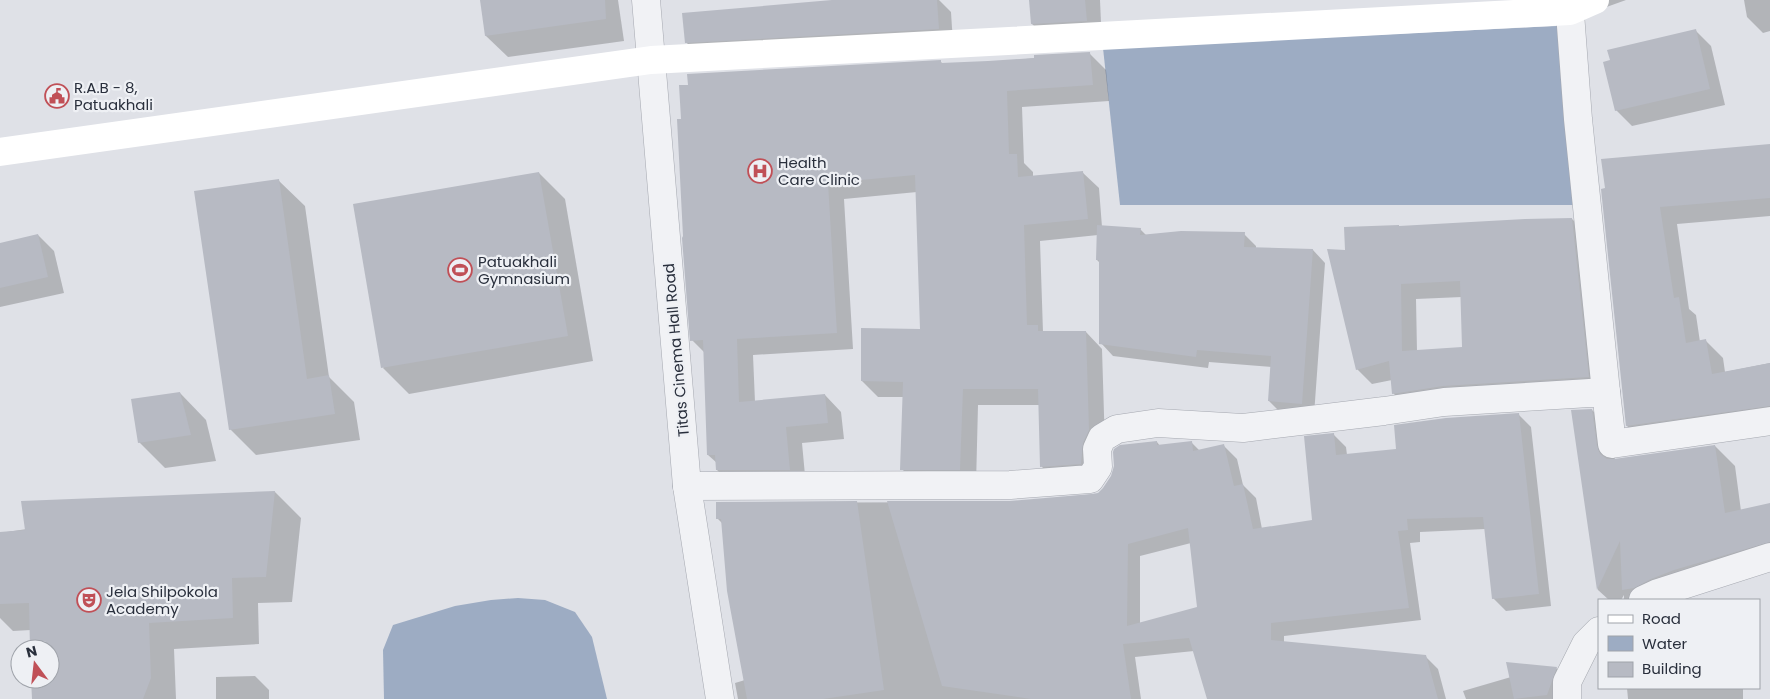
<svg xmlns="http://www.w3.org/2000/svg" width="1770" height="699" font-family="Poppins,sans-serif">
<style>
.water{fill:#9dacc3}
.shadow{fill:#0003;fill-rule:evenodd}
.building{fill:#b7bac3;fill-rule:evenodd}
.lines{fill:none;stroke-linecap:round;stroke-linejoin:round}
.street-casing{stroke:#a5a8b0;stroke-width:29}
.street{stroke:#f1f2f5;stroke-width:28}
.secondary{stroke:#fff;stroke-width:28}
.labels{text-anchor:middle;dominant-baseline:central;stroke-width:4.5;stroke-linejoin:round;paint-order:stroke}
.poi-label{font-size:15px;fill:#292f3c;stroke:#eef0f4;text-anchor:start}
.street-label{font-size:15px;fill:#292f3c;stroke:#eef0f4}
</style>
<rect width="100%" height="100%" fill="#dfe1e7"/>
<g class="water">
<polygon points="1557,26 1576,205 1120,205 1103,48"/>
<polygon points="518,598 545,600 575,612 592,637 607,699 384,699 383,650 393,625 455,606 491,600"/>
</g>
<g class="shadow">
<polygon points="481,0 618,0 624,41 508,57 486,36"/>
<polygon points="847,0 939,0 951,12 953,43 700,57 686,42"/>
<polygon points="1031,0 1100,0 1101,23 1044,35 1032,24"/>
<polygon points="1591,0 1626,0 1601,9"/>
<polygon points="1744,0 1770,0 1770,31 1763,33 1747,17"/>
<polygon points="1695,30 1711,46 1725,105 1632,126 1616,110 1612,61"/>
<polygon points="1090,54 1106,70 1109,101 1022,107 1024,163 1033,172 1033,177 1082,172 1099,188 1102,227 1140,229 1146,235 1244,234 1256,246 1256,249 1313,250 1325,263 1314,415 1281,413 1269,401 1272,367 1209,362 1208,368 1113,356 1101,343 1100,263 1097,260 1098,235 1040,241 1043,332 1086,332 1102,349 1105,447 1099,460 1058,483 1042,467 1040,405 978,405 976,485 918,486 902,469 904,397 878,397 862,381 922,330 917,192 844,199 853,349 753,355 755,402 825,395 841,412 844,439 802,443 806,486 733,486 717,470 717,463 708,455 705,353 692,340 683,238 940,61 944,65 988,62"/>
<polygon points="1770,145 1770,216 1677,224 1689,309 1696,315 1700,342 1706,341 1723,358 1725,372 1770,363 1770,424 1644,443 1627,426 1602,190"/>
<polygon points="539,173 565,199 593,361 409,394 383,368"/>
<polygon points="278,180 305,206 329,377 354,402 360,440 256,455 230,429"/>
<path d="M1572,219L1588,235L1604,392L1409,409L1393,393L1392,380L1372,384L1357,369L1400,227ZM1462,297L1463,349L1417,351L1416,299Z"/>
<polygon points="38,235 54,251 64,293 0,307 0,244"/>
<polygon points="180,393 206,420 216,461 165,468 139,442"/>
<polygon points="1592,410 1612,430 1615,461 1715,446 1735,466 1741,511 1770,504 1770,567 1669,600 1624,600 1624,595 1621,600 1609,600 1598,590 1572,411"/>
<path d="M1518,414L1531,427L1551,606L1506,611L1493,598L1485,529L1420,532V542L1410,543L1421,620L1284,636V643L1425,656L1438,669L1446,699H1208L1194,651L1135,657L1141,699H738L735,683L745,680L722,523L717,518V503L1010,502L1098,494L1157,442L1160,446L1191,442L1200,451L1224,446L1237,459L1243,485L1256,498L1262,529L1313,521L1333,434L1346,447L1347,455L1397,450ZM1191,543L1199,608L1140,624V556Z"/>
<polygon points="275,492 301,518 292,602 258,603 259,644 174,649 176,699 35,699 32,679 50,679 50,649 31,649 31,630 13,631 0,618 0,533"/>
<polygon points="1556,668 1568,680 1562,699 1466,699 1463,691 1511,677"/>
<polygon points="255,676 269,690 269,699 216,699 216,677"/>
<polygon points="1627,688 1743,688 1743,699 1628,699"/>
</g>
<g class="building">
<polygon points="480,0 605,0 606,19 485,36"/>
<polygon points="832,0 937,0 939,29 685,43 682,13"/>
<polygon points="1029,0 1085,0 1087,21 1031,24"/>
<polygon points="1696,29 1710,89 1615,111 1603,62 1610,60 1607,50"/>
<polygon points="1090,52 1093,85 1007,91 1009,154 1017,154 1018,177 1083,171 1088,219 1024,225 1027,325 1038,325 1038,331 1086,331 1089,430 1083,443 1081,464 1040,467 1038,389 963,389 960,470 900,470 903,382 861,381 861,328 920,329 915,175 828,183 837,333 737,339 739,402 825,394 828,423 786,427 790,470 716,470 715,455 707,455 703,340 690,341 682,238 683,236 677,119 681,119 679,85 688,85 687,74 941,60 941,63 988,61 1034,58 1034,55"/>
<polygon points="1770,144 1770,198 1660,207 1674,298 1679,297 1686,343 1706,339 1712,374 1770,363 1770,406 1626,426 1601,189 1605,188 1601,159"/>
<polygon points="539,172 568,336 381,368 353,204"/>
<polygon points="279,179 307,379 329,375 335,414 229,430 194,191"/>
<path d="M1572,218L1589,377L1443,386L1392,394L1389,361L1356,370L1327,249L1345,250L1344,227L1399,225V226L1525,219ZM1460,281L1462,347L1402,351L1401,284Z"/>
<polygon points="1097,225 1141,228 1140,235 1181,231 1245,232 1244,247 1313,249 1302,404 1268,401 1271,356 1197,350 1196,357 1099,344 1099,260 1096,260"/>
<polygon points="38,234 48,277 0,288 0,243"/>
<polygon points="180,392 191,435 138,443 131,399"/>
<polygon points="1592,409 1597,446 1600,454 1607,459 1614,459 1715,445 1725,513 1770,503 1770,542 1674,570 1651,579 1634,588 1622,590 1620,541 1597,590 1571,410"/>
<path d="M1519,413L1539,594L1492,599L1483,517L1407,519L1408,530L1398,531L1409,608L1271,623V640L1426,655L1438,699H1207L1189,638L1123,644L1131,699H1031L942,686L887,501H1010L1092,494L1098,493L1103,488L1111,476L1114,466L1113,452L1114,449L1120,445L1157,441V445L1192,441L1193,451L1224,444L1234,486L1243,484L1253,529L1312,520L1304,436L1334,433L1336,455L1396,449L1394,425L1446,418ZM1188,528L1197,607L1127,626L1128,544Z"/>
<polygon points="275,491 266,577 232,578 233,618 149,623 151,678 143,699 32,699 31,679 50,679 50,649 30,649 29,603 0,604 0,532 25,530 21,501"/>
<polygon points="857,501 884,690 823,699 747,699 727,591 721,519 716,519 716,502"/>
<polygon points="1506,662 1557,667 1547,695 1514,699"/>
</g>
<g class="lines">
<g class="street-casing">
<g id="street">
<polyline points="646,0 687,486 720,699"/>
<polyline points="1569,0 1578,119 1606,392"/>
<polyline points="687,486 1010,485 1090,479 1098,467 1097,449 1102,438 1117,429 1158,423 1243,428 1384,411 1444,402 1606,392 1612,444 1770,421"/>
<polyline points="1643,600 1658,593 1770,557"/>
<polyline points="1567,699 1567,682 1586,644 1599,631"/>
</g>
</g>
<use href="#street" class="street"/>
<polyline class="secondary" points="0,152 651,60 1570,11 1595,0"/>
</g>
<defs>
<g id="civic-ring" transform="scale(1.25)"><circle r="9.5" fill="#eef0f4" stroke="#c05057" stroke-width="1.5"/><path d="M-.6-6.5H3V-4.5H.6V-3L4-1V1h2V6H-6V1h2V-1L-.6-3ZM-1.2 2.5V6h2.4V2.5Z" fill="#c05057"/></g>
<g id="hospital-ring" transform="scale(1.25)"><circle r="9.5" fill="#eef0f4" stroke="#c05057" stroke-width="1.5"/><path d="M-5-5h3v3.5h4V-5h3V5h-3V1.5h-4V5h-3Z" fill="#c05057"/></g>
<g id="stadium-ring" transform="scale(1.25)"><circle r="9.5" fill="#eef0f4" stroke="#c05057" stroke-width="1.5"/><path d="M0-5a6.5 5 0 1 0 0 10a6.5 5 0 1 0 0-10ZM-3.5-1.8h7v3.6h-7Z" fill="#c05057"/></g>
<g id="theatre-ring" transform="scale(1.25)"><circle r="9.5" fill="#eef0f4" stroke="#c05057" stroke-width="1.5"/><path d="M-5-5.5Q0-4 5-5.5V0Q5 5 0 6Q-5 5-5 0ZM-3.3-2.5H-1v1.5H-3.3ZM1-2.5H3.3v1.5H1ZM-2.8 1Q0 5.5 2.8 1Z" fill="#c05057"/></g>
</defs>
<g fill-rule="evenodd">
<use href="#civic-ring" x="57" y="96"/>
<use href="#hospital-ring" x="760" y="171"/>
<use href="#stadium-ring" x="460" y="270"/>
<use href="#theatre-ring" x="89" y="600"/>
</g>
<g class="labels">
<g class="poi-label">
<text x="74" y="87">R.A.B - 8,<tspan x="74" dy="17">Patuakhali</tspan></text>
<text x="778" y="162">Health<tspan x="778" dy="17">Care Clinic</tspan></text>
<text x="478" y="261">Patuakhali<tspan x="478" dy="17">Gymnasium</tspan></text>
<text x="106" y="591">Jela Shilpokola<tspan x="106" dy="17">Academy</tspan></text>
</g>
<g class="street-label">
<text transform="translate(676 350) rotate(-95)">Titas Cinema Hall Road</text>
</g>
</g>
<rect x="1598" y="599" width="162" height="90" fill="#eef0f4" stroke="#9fa3aa"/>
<rect x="1608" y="615" width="25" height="8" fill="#ffffff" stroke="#9fa3aa"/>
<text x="1642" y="624" font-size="15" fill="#292f3c">Road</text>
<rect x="1608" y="636" width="25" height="15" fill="#9dacc3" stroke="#9fa3aa"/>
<text x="1642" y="649" font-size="15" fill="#292f3c">Water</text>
<rect x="1608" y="662" width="25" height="15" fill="#b7bac3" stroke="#9fa3aa"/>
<text x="1642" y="674" font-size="15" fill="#292f3c">Building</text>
<g transform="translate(35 664) rotate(345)"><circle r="24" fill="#eef0f4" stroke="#9fa3aa"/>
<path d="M0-4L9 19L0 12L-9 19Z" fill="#c05057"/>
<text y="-8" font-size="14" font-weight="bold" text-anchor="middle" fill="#292f3c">N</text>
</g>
</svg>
